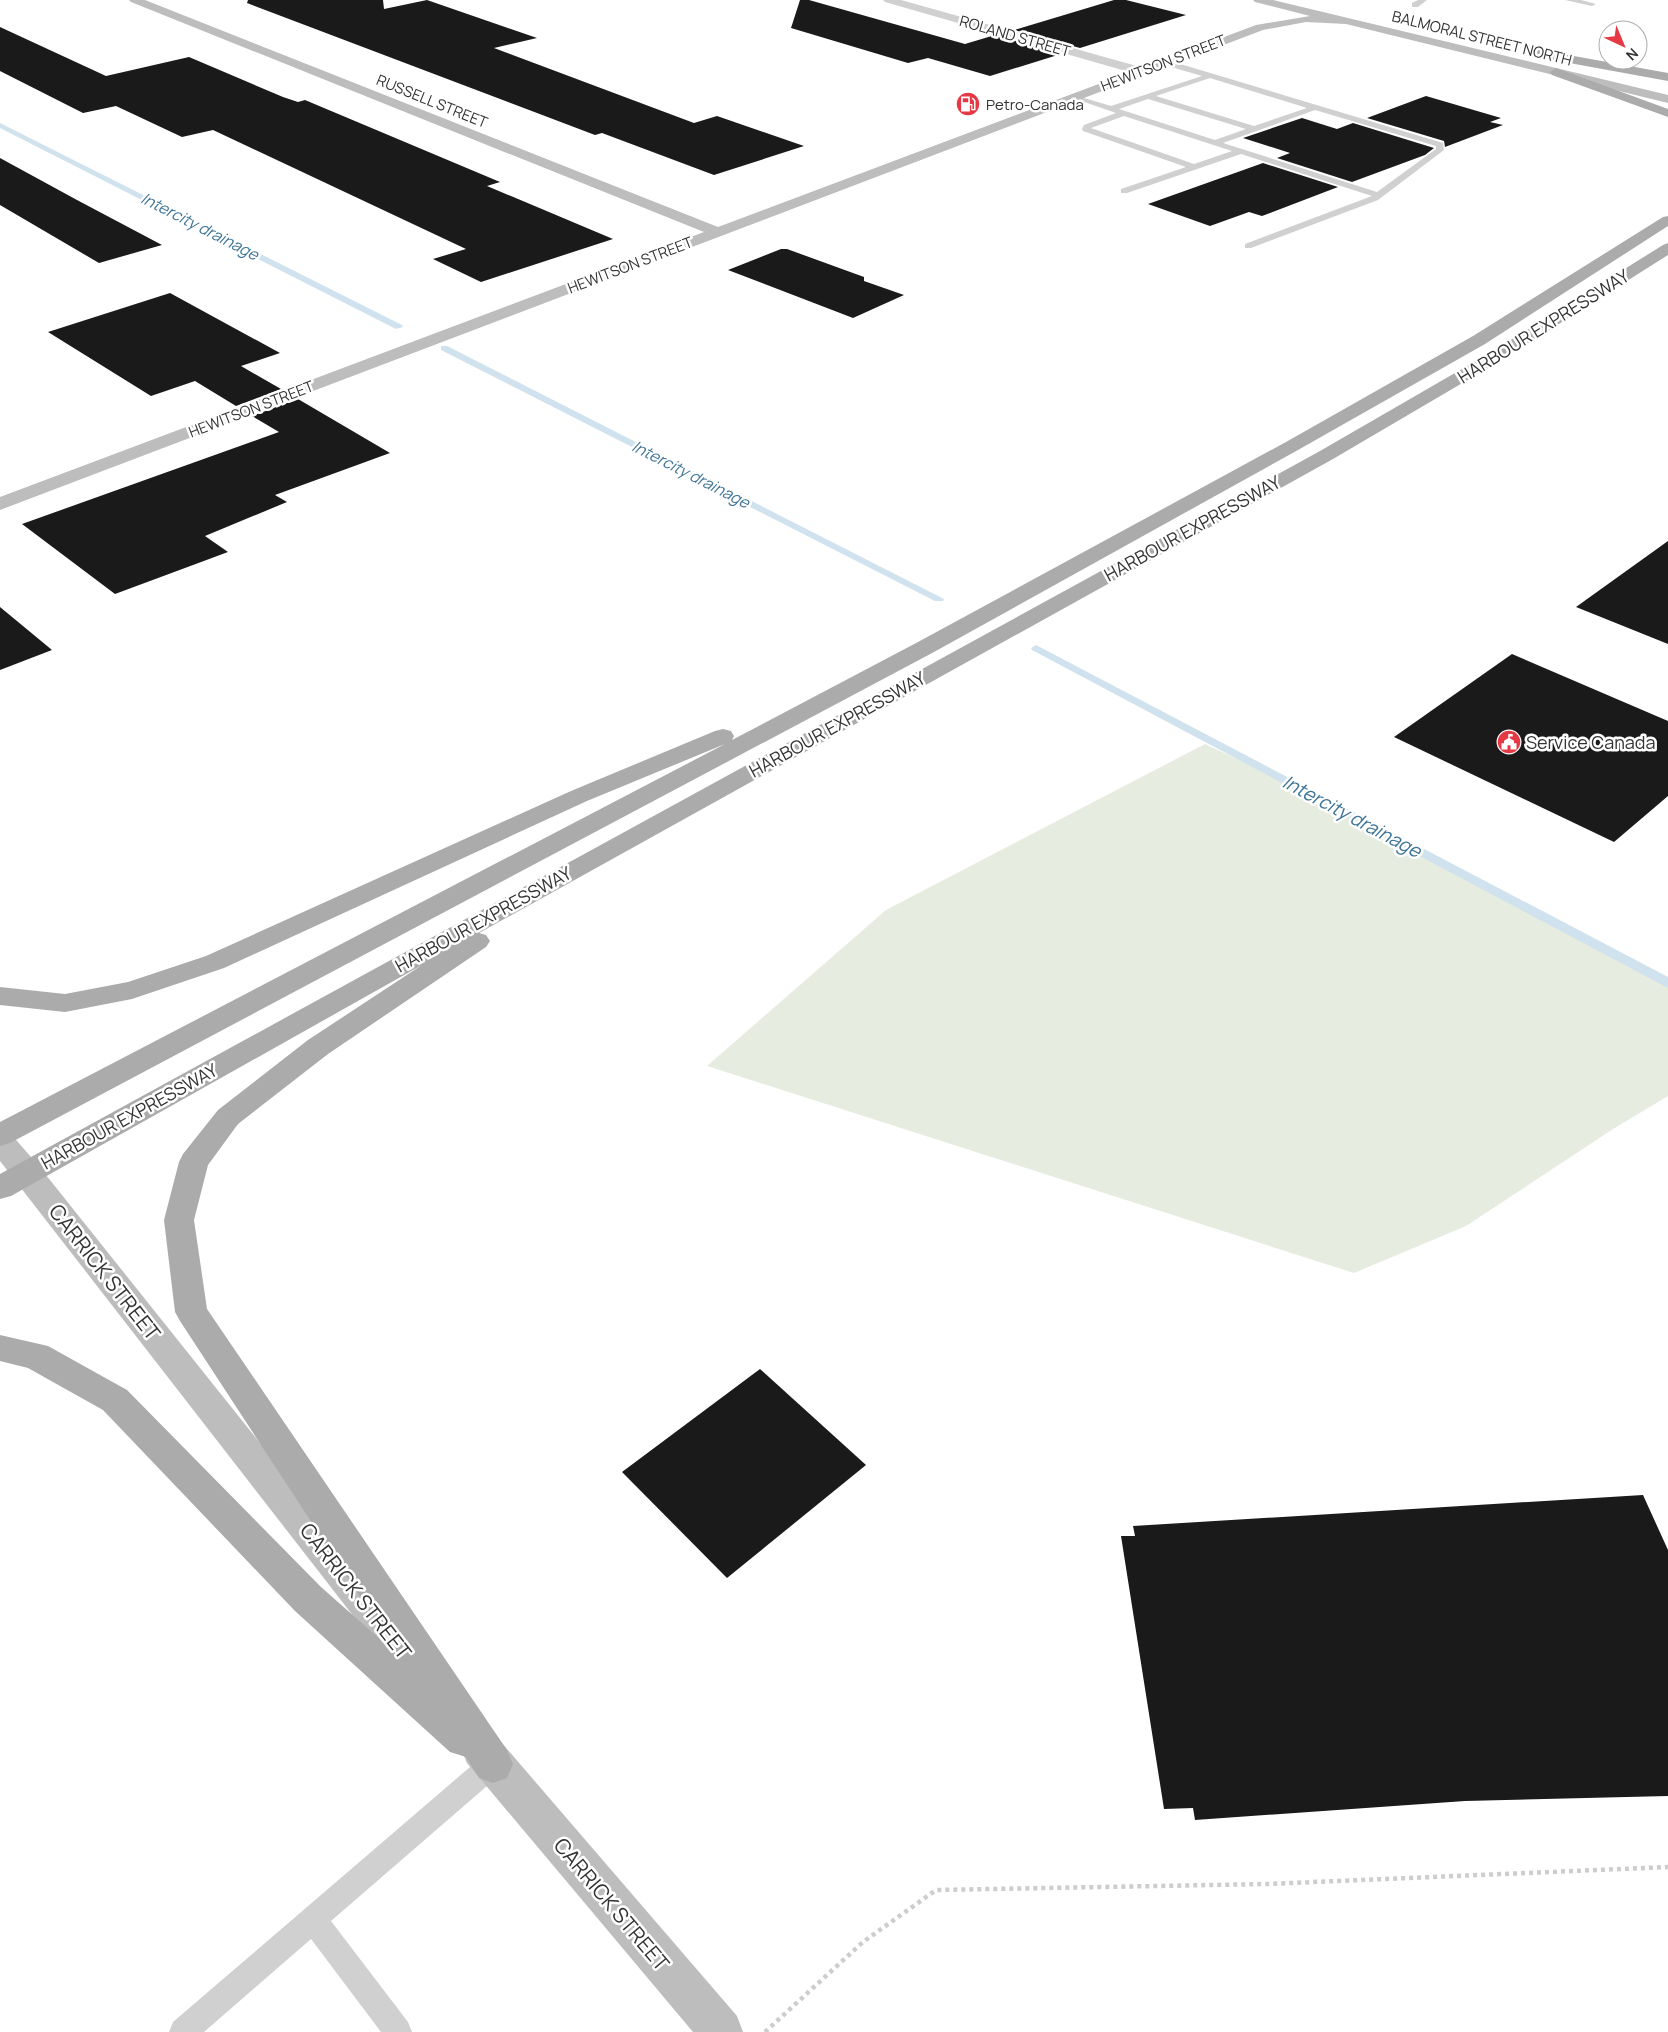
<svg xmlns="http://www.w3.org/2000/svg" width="1668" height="2032" font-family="Manrope,sans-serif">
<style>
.green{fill:#e6ecdf}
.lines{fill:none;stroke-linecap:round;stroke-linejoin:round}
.stream{fill:#cfe2ee;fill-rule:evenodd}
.building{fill:#1a1a1a}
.path{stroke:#cdcdcd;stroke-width:4.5;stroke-dasharray:4 4;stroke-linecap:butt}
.lane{fill:#d0d0d0;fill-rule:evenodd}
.street{fill:#d0d0d0;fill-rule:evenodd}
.secondary{fill:#bdbdbd;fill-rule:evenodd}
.primary{fill:#ababab;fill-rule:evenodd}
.labels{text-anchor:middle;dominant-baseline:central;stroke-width:5;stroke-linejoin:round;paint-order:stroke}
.far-street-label{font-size:15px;fill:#333;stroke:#fff}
.far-poi-label{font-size:15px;fill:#333;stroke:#fff;text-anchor:start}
.far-water-label{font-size:16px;font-style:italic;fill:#3f7597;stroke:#fff}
.street-label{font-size:18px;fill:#333;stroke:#fff}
.poi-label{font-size:18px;fill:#333;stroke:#fff;text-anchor:start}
.water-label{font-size:19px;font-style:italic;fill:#3f7597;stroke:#fff}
.near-street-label{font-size:21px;fill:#333;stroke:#fff}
</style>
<rect width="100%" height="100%" fill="#fff"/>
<polygon class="green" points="1205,744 1373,822 1420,851 1668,987 1668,1096 1613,1129 1466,1226 1354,1273 707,1066 886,910"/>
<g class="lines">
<g class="stream">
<polygon points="0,123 402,325 403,327 396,329 0,128"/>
<polygon points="441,346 447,346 944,599 943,601 935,601 441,350"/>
<polygon points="1036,645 1668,977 1668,988 1032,650 1031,648"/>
</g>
</g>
<g class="building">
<polygon points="248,0 383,0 384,9 427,0 537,38 494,48 694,123 717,116 804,146 714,175 602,133 595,135 247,3"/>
<polygon points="800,0 809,0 965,44 995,35 1061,54 990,76 928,58 908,63 791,28"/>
<polygon points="1114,0 1126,0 1186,15 1080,48 1014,30"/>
<polygon points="0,27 106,76 189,57 283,97 298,102 305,100 500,182 487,186 613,239 481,282 433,259 466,249 213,130 182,137 116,106 83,113 0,71"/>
<polygon points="1426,96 1501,118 1490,122 1503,125 1445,147 1444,141 1367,118"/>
<polygon points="1302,118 1337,129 1353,123 1434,148 1425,155 1352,182 1277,158 1290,153 1243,138"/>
<polygon points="0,158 77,200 162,245 99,263 0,205"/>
<polygon points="1263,163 1338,187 1262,216 1249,212 1210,226 1148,204"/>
<polygon points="781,249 787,249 864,277 864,281 904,295 853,318 728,270"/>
<polygon points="170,293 280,353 241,366 281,389 236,406 195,381 151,396 48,332"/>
<polygon points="298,399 390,453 275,495 287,502 205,536 228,552 115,594 22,524 279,432 252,416"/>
<polygon points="1668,541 1668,644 1576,607"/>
<polygon points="0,607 52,650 0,670"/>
<polygon points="1512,654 1668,721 1668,796 1614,842 1394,737"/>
<polygon points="760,1369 866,1465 727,1578 622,1472"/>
<polygon points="1643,1495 1668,1550 1668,1796 1465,1801 1195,1820 1193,1808 1164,1809 1121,1536 1135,1536 1133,1526"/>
</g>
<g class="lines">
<polyline class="path" points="765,2032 863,1942 936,1890 1267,1884 1668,1867"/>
<g class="lane">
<polygon points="1418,0 1427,0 1418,7 1412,7 1412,3"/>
<polygon points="1565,0 1581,0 1596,4 1592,6"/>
<path d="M1161,60H1167L1443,143L1444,150L1378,200L1251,248H1245V244L1372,196L1241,154L1127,193H1121V189L1186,167L1083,131L1082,129L1084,125L1116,113L1070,97L1074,95L1111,106L1202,76L1161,64ZM1210,78L1307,108L1254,126L1156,96ZM1148,99L1246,129L1215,140L1119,109ZM1315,110L1436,146V149L1377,192L1223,143ZM1124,116L1232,151L1194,164L1091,128Z"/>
<polygon points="493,1752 502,1755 506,1764 502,1773 331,1921 408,2022 412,2032 381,2032 311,1939 204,2032 169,2032 173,2022 484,1755"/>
</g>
<polygon class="street" points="883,0 901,0 1144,68 1146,71 1140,75 1136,74 885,2"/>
<g class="secondary">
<polygon points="129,0 145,0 718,227 1256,25 1310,16 1255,2 1253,0 1273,0 1668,95 1668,103 1346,24 1306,22 1263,30 0,510 0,497 704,232 131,2"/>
<polygon points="0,1130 10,1133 38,1165 394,1611 400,1623 394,1635 381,1640 368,1635 0,1161"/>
<polygon points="481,1730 495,1735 737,2016 743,2032 693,2032 467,1763 461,1749 467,1735"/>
</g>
<g class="primary">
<polygon points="1535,49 1668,73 1668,81 1531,56 1529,53 1531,50"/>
<polygon points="1556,68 1668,109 1668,117 1552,75 1550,72"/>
<polygon points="1668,216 1668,226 1485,344 1298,450 934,652 10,1143 0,1146 0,1122 725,744 587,801 224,968 132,999 65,1012 0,1005 0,987 65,994 128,982 206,956 571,791 715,731 723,729 731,731 734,736 732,740 918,642 1286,442 1473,336 1663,217"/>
<polygon points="1668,243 1668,255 1505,358 1333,459 479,933 486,935 490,941 486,947 328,1054 238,1124 208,1165 194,1220 207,1309 507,1750 513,1764 507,1778 493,1783 479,1778 466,1757 450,1752 295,1611 103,1410 28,1368 0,1361 0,1335 48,1346 127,1390 321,1587 399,1656 180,1321 175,1312 164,1220 179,1162 183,1154 218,1110 308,1040 422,965 11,1196 0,1199 0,1174 1320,451 1493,351 1663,245"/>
</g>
</g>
<defs>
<g id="fuel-disc" transform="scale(1.25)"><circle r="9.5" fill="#e63946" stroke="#fff"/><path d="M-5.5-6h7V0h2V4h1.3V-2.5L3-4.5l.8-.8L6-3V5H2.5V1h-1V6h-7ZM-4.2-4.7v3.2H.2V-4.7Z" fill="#fff"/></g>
<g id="civic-disc" transform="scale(1.25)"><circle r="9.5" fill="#e63946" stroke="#fff"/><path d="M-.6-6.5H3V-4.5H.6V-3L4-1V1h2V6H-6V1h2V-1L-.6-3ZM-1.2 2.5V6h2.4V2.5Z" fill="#fff"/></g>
</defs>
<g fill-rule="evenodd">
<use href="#fuel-disc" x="968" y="104"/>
<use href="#civic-disc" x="1509" y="742"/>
</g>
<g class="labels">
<g class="far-street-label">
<text transform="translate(1015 36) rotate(16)">ROLAND STREET</text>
<text transform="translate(1482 38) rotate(14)">BALMORAL STREET NORTH</text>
<text transform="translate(1163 63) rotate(-21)">HEWITSON STREET</text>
<text transform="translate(432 101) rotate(22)">RUSSELL STREET</text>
<text transform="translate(630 265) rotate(-21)">HEWITSON STREET</text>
<text transform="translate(251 409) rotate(-21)">HEWITSON STREET</text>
</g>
<g class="far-poi-label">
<text x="986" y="104">Petro-Canada</text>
</g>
<g class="far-water-label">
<text transform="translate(200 226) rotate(27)">Intercity drainage</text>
<text transform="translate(691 474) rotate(27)">Intercity drainage</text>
</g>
<g class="street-label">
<text transform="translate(1543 326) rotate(-32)">HARBOUR EXPRESSWAY</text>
<text transform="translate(1192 528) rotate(-29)">HARBOUR EXPRESSWAY</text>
<text transform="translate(837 724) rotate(-29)">HARBOUR EXPRESSWAY</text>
<text transform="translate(483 919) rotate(-29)">HARBOUR EXPRESSWAY</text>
<text transform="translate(129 1116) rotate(-29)">HARBOUR EXPRESSWAY</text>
</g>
<g class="poi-label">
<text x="1526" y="742">Service Canada</text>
</g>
<g class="water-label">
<text transform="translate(1352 816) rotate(28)">Intercity drainage</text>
</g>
<g class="near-street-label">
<text transform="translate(105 1272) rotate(52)">CARRICK STREET</text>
<text transform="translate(356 1591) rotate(52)">CARRICK STREET</text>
<text transform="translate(612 1904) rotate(50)">CARRICK STREET</text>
</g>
</g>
<g transform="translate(1623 45) rotate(136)"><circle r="24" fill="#ffffff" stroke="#adadad"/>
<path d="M0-4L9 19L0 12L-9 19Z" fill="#e63946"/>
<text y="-8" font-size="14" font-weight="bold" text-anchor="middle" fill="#333333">N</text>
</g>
</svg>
